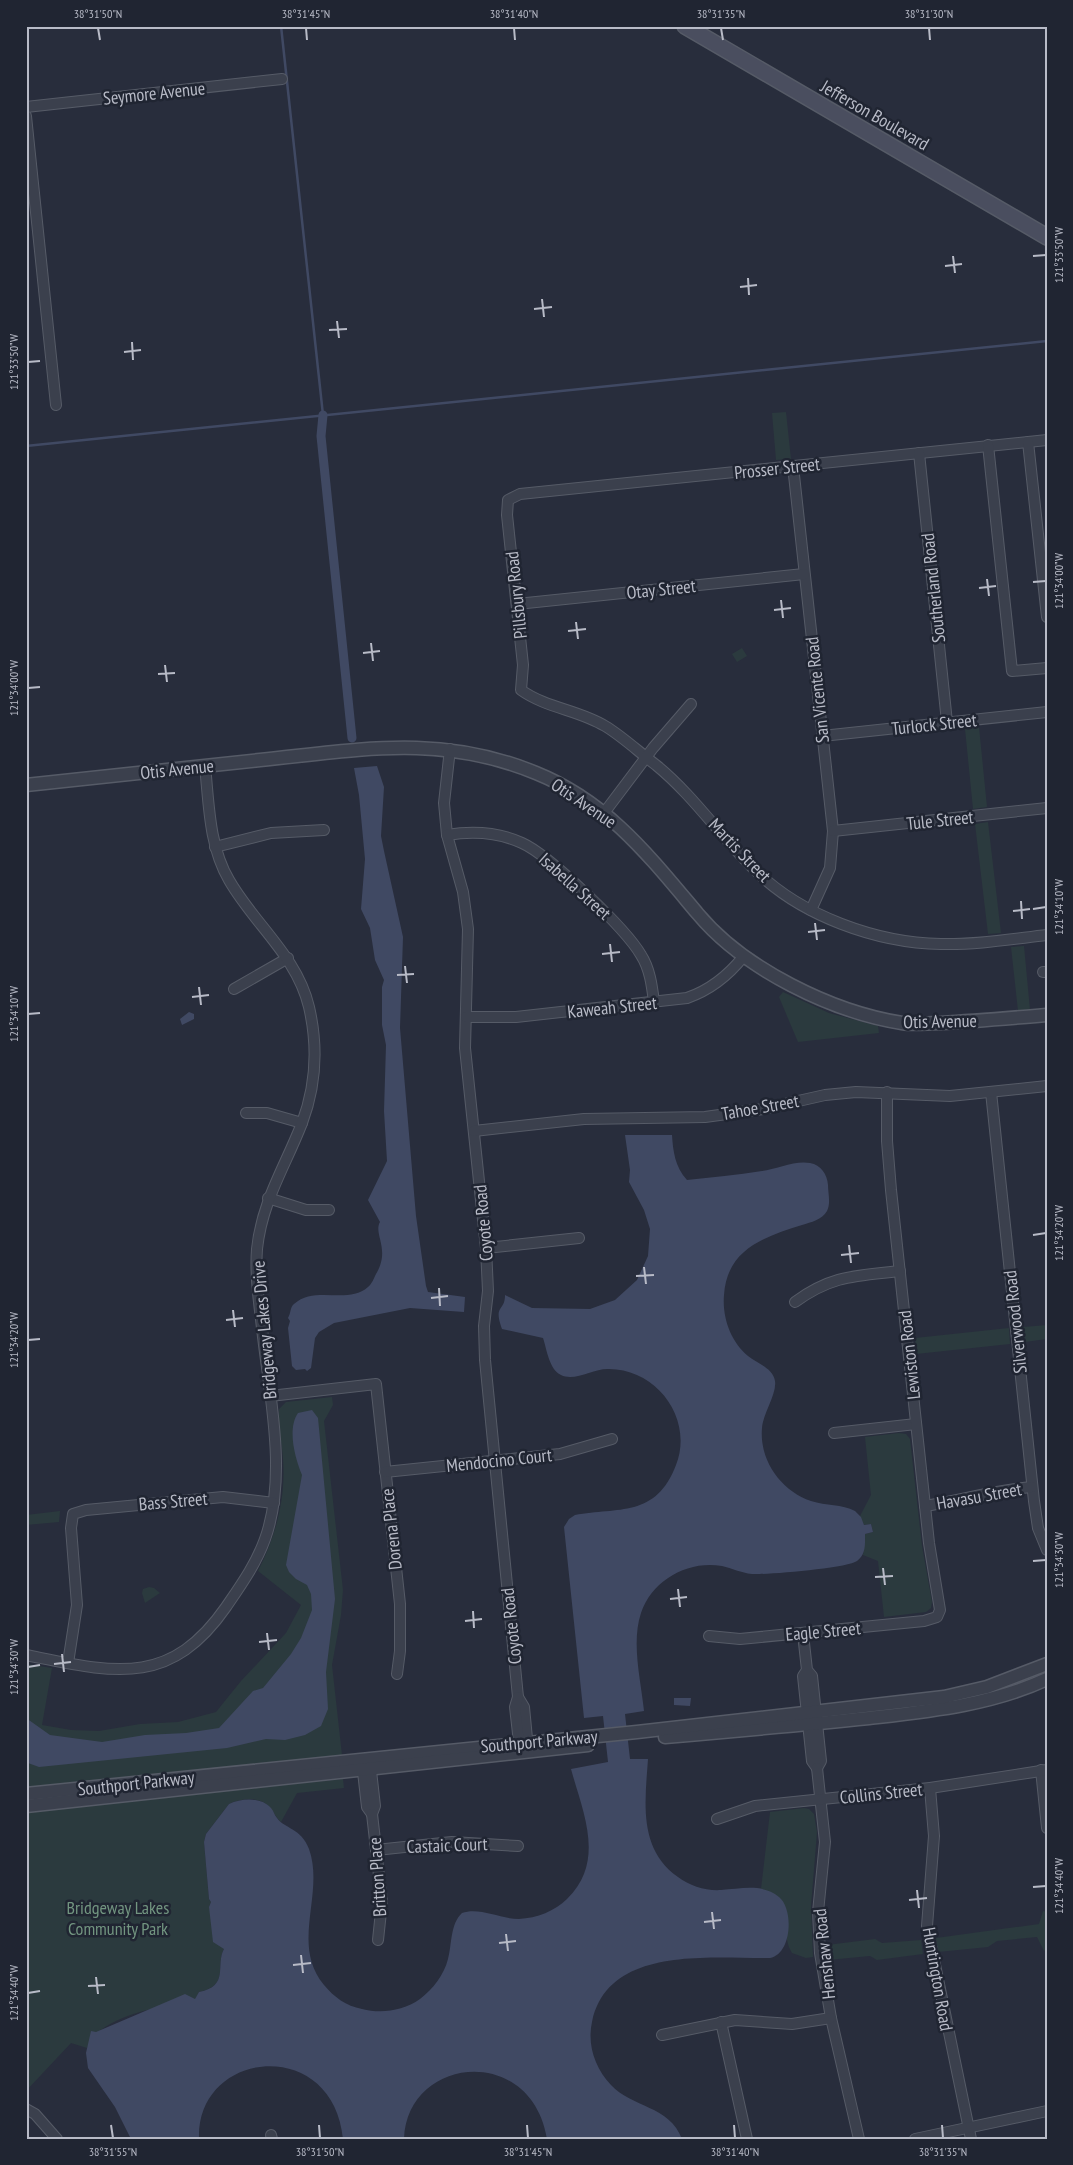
<svg xmlns="http://www.w3.org/2000/svg" width="1073" height="2165" font-family="'PT Sans Narrow',sans-serif">
<style>
.green{fill:#2b3a3e}
.water{fill:#404963}
.lines{fill:none;stroke-linecap:round;stroke-linejoin:round}
.stream{stroke:#404963;stroke-width:2.5}
.canal{stroke:#404963;stroke-width:9}
.minor-casing{stroke:#565b67;stroke-width:12}
.tertiary-casing{stroke:#565b67;stroke-width:15}
.secondary-casing{stroke:#565b67;stroke-width:18}
.minor{stroke:#3b404d;stroke-width:10}
.tertiary{stroke:#3b404d;stroke-width:12}
.secondary{stroke:#4a4e5f;stroke-width:15}
.ticks{fill:none;stroke:#b8bbc7;stroke-width:2}
.labels{text-anchor:middle;dominant-baseline:central;stroke-width:5;stroke-linejoin:round;paint-order:stroke}
.street-label{font-size:18px;fill:#b8bbc7;stroke:#202532}
.park-label{font-size:18px;fill:#729580;stroke:#202532}
.neatline{fill:none;stroke:#b8bbc7;stroke-width:2}
.ticks-label{font-size:12px;text-anchor:middle;fill:#b8bbc7}
</style>
<rect width="100%" height="100%" fill="#282d3c"/>
<g class="green">
<polygon points="786,412 791,459 776,460 772,413"/>
<polygon points="742,648 747,656 737,662 732,654"/>
<polygon points="979,727 987,807 973,809 965,729"/>
<polygon points="988,822 1001,933 988,934 975,824"/>
<polygon points="1024,946 1030,1010 1018,1011 1011,947"/>
<polygon points="783,992 829,1013 878,1026 879,1033 798,1042 779,997"/>
<polygon points="1047,1325 1047,1339 1025,1342 1023,1327"/>
<polygon points="1009,1328 1010,1344 916,1354 915,1338"/>
<path d="M332,1397L333,1405L324,1421L343,1590L341,1615L332,1665L342,1755L26,1789V1664L52,1668L42,1725L71,1730L99,1731L140,1724L178,1722L216,1712L241,1681L286,1633L301,1605L258,1571C276,1536 286,1498 283,1459C282,1442 277,1425 279,1409L286,1402Z"/>
<polygon points="899,1433 906,1434 910,1439 922,1546 932,1602 931,1608 926,1612 884,1617 878,1561 863,1555 865,1534 873,1532 871,1524 864,1525 860,1516 871,1495 865,1437"/>
<polygon points="60,1511 59,1522 26,1525 26,1515"/>
<polygon points="149,1587 154,1588 160,1593 145,1603 142,1593 143,1589"/>
<path d="M343,1779L344,1788L297,1793L281,1822C276,1818 274,1811 268,1806C259,1796 240,1799 229,1804L206,1834L204,1842L209,1899L211,1902L209,1907L224,1949C215,1965 230,1986 199,1992L195,2000C164,2006 99,2015 87,2048L71,2043L26,2091V1812Z"/>
<path d="M804,1808L809,1809L814,1814L817,1832L811,1906L813,1957L806,1958L792,1953C776,1926 803,1903 761,1889L770,1812Z"/>
<polygon points="1043,1911 1047,1912 1047,1949 1044,1951 1037,1937 997,1941 988,1947 938,1952 936,1938 1039,1924"/>
<polygon points="875,1939 882,1943 921,1940 923,1954 877,1960 870,1956 828,1960 827,1945"/>
</g>
<g class="water">
<path d="M377,766L384,787L381,836L384,851L403,937L400,1028L416,1216L426,1286L428,1292L465,1297L464,1312L410,1308L334,1323L319,1332L315,1338L311,1368L307,1371L305,1369L296,1370L292,1366L288,1328L290,1321L288,1318C291,1313 290,1307 294,1304C315,1285 348,1305 368,1287C372,1284 374,1278 376,1274C391,1249 373,1234 380,1222L368,1200L387,1161L384,1111L386,1045L382,1025V987L384,980L375,960L370,928L361,909L365,859L359,795L354,768Z"/>
<polygon points="189,1012 194,1014 194,1019 182,1025 180,1019"/>
<path d="M625,1135H672C673,1151 675,1167 687,1180C712,1177 737,1175 762,1171C776,1169 796,1160 810,1163C821,1165 827,1174 828,1185C828,1193 831,1203 827,1211C822,1220 811,1222 802,1225C764,1237 727,1249 724,1295C722,1318 731,1342 748,1356C758,1364 773,1368 775,1381C777,1394 763,1413 762,1428C759,1460 781,1491 811,1501C826,1506 842,1504 855,1511L861,1517L864,1525L871,1524L873,1532L865,1534C865,1545 866,1554 857,1561C848,1568 766,1575 752,1574C741,1573 732,1568 722,1566C688,1560 652,1580 641,1613C631,1643 641,1681 644,1711L625,1714L630,1759H648C645,1802 638,1849 678,1877C690,1886 706,1891 721,1890C741,1889 762,1883 779,1897C794,1909 792,1954 770,1958C711,1959 608,1945 592,2022C587,2045 595,2068 611,2085C632,2108 669,2105 682,2139H547C531,2043 407,2056 404,2139H343C333,2035 196,2049 199,2139H131L115,2107L88,2068L86,2053L91,2031L96,2032L185,1994L195,1999L199,1992C230,1986 215,1965 224,1949L213,1942L209,1907L211,1902L209,1899L204,1842L206,1834L229,1804C242,1798 261,1797 271,1808C274,1811 274,1815 277,1818C285,1829 301,1828 309,1849C325,1894 290,1944 324,1985C334,1997 346,2006 362,2009C381,2014 403,2011 420,1999C433,1989 444,1975 448,1959C452,1945 450,1924 462,1913C480,1907 500,1919 519,1919C537,1918 555,1911 567,1899C606,1861 583,1813 571,1769L608,1762L603,1716L584,1718L564,1527L569,1519L575,1515C618,1507 656,1518 676,1465C694,1419 657,1369 609,1369C594,1368 575,1382 561,1375C549,1369 547,1350 543,1338L502,1329C493,1304 505,1312 505,1295L532,1308L590,1309L615,1300L637,1280L648,1256L650,1229L644,1210L629,1182L630,1170Z"/>
<path d="M312,1410L318,1418L335,1599L326,1672L328,1709L321,1726L305,1735L285,1740L266,1739L227,1748L39,1767L28,1763L26,1718L50,1735L102,1742L145,1735L186,1733L219,1728L253,1691L263,1688L291,1654L301,1638L312,1610L311,1594L307,1585L296,1579L289,1572L286,1565L302,1475C295,1458 287,1429 298,1413Z"/>
<polygon points="674,1698 691,1698 690,1706 674,1705"/>
</g>
<g class="lines">
<g class="stream">
<polyline points="281,26 323,415"/>
<polyline points="26,446 1047,341"/>
</g>
<polyline class="canal" points="323,415 321,436 352,738"/>
<g class="minor-casing">
<g id="minor">
<polyline points="26,107 282,79"/>
<polyline points="26,116 56,405"/>
<path d="M1047,440L520,494L508,500L507,515L523,665L521,690C546,708 579,710 605,726C622,736 640,753 656,765C694,796 720,836 755,870C801,916 877,943 941,944C976,945 1012,939 1047,935"/>
<polyline points="1028,442 1047,617"/>
<polyline points="988,445 1012,671 1047,668"/>
<polyline points="919,453 947,722"/>
<polyline points="793,466 833,831 830,868 811,910"/>
<polyline points="517,604 804,574"/>
<polyline points="822,736 1047,712"/>
<polyline points="450,749 444,803 447,835 463,892 468,929 465,1048 486,1248 488,1291 484,1326 485,1360 518,1697 524,1707 528,1749"/>
<polyline points="604,813 653,748 691,704"/>
<polyline points="833,831 1047,808"/>
<path d="M447,835C472,831 498,832 522,843C549,855 626,929 641,955C650,969 652,986 654,1002"/>
<polyline points="215,847 271,833 324,830"/>
<polyline points="1043,972 1047,972"/>
<polyline points="234,989 288,958"/>
<path d="M466,1017H516L687,998C710,990 727,977 743,957"/>
<polyline points="991,1092 1034,1501 1038,1528 1047,1550"/>
<polyline points="246,1113 267,1113 302,1123"/>
<polyline points="474,1131 584,1119 705,1117 763,1109 825,1095 856,1092 950,1096 1047,1086"/>
<polyline points="268,1198 306,1210 329,1210"/>
<polyline points="486,1248 579,1238"/>
<path d="M795,1302C832,1275 856,1276 900,1271"/>
<polyline points="270,1396 376,1384 400,1604 400,1651 397,1674"/>
<polyline points="834,1433 916,1424"/>
<polyline points="385,1472 560,1454 612,1439"/>
<path d="M925,1506C961,1500 996,1490 1032,1487"/>
<polyline points="803,1634 807,1670 812,1676 821,1761 817,1768 812,1761 803,1676 807,1670"/>
<polyline points="709,1636 740,1639 924,1621 937,1617 940,1610 929,1543 891,1190 887,1141 887,1092"/>
<path d="M26,1655C112,1672 169,1689 226,1607C241,1585 256,1564 265,1539C288,1475 269,1394 262,1328C259,1302 255,1275 257,1249C262,1201 285,1167 302,1123C316,1086 318,1046 309,1007C297,956 254,924 229,880C209,846 209,804 205,766"/>
<polyline points="68,1663 77,1605 71,1528 73,1514 86,1510 223,1497 274,1503"/>
<polyline points="518,1697 515,1707 520,1751"/>
<polyline points="362,1763 367,1807 372,1814 375,1806 370,1762"/>
<polyline points="817,1768 825,1842 818,1912 820,1953 831,2018 859,2139"/>
<polyline points="1041,1770 1047,1828"/>
<polyline points="930,1788 934,1836 927,1926 971,2139"/>
<polyline points="372,1814 382,1902 378,1940"/>
<polyline points="717,1819 755,1806 930,1788 1047,1770"/>
<polyline points="376,1850 452,1842 518,1846"/>
<polyline points="721,2022 747,2139"/>
<polyline points="662,2035 735,2020 792,2024 831,2018"/>
<polyline points="26,2109 35,2114 57,2139"/>
<polyline points="271,2135 272,2139"/>
<polyline points="915,2139 1047,2111"/>
</g>
</g>
<g class="tertiary-casing">
<g id="tertiary">
<path d="M26,785C104,777 182,768 260,760C359,750 439,733 536,773C608,802 650,857 698,914C744,969 832,1012 902,1023C914,1025 928,1023 941,1023C976,1021 1011,1018 1047,1015"/>
<path d="M665,1737C733,1731 801,1725 869,1718C930,1711 991,1705 1047,1679"/>
<polyline points="26,1794 637,1732 944,1697 987,1687 1047,1664"/>
<polyline points="26,1806 588,1745"/>
</g>
</g>
<g class="secondary-casing">
<polyline id="secondary" points="685,26 1047,237"/>
</g>
<use href="#minor" class="minor"/>
<use href="#tertiary" class="tertiary"/>
<use href="#secondary" class="secondary"/>
</g>
<path class="ticks" d="M98,28L100,40M306,28L307,40M514,28L515,40M721,28L723,40M929,28L930,40M953,256L955,273M1033,256L1046,255M945,266L962,264M748,278L749,295M740,287L757,285M542,299L544,317M534,309L552,307M337,321L339,338M329,330L347,329M132,342L133,360M124,352L141,350M28,362L40,361M987,579L989,596M1033,582L1046,581M979,588L996,586M781,600L783,618M774,610L791,608M576,622L578,639M568,631L586,629M371,643L373,661M363,653L380,651M165,665L167,682M158,674L175,673M28,688L40,687M1021,901L1022,919M1033,909L1046,907M1013,911L1030,909M815,923L817,940M808,932L825,930M610,944L612,962M602,954L620,952M405,966L407,983M397,975L414,974M199,987L201,1005M192,997L209,995M28,1014L40,1013M1033,1235L1046,1233M849,1245L851,1263M841,1255L859,1253M644,1267L646,1284M636,1276L654,1275M439,1288L440,1306M431,1298L448,1296M233,1310L235,1327M226,1320L243,1318M28,1340L40,1339M1033,1561L1046,1560M883,1568L885,1585M875,1577L893,1576M678,1589L680,1607M670,1599L687,1597M473,1611L474,1628M465,1621L482,1619M267,1633L269,1650M259,1642L277,1640M62,1654L64,1672M54,1664L71,1662M28,1667L40,1665M1033,1887L1046,1886M917,1890L919,1908M909,1900L927,1898M712,1912L714,1929M704,1922L721,1920M506,1934L508,1951M499,1943L516,1941M301,1955L303,1973M293,1965L311,1963M96,1977L98,1994M88,1986L105,1985M28,1993L40,1991M111,2125L113,2138M319,2125L320,2138M527,2125L528,2138M734,2125L735,2138M942,2125L943,2138"/>
<g class="labels">
<g class="street-label">
<text transform="translate(154 93) rotate(-6)">Seymore Avenue</text>
<text transform="translate(875 115) rotate(30)">Jefferson Boulevard</text>
<text transform="translate(777 468) rotate(-6)">Prosser Street</text>
<text transform="translate(933 588) rotate(-96)">Southerland Road</text>
<text transform="translate(661 589) rotate(-6)">Otay Street</text>
<text transform="translate(516 595) rotate(-96)">Pillsbury Road</text>
<text transform="translate(817 690) rotate(-96)">San Vicente Road</text>
<text transform="translate(934 724) rotate(-6)">Turlock Street</text>
<text transform="translate(177 769) rotate(-6)">Otis Avenue</text>
<text transform="translate(584 803) rotate(34)">Otis Avenue</text>
<text transform="translate(940 820) rotate(-6)">Tule Street</text>
<text transform="translate(740 850) rotate(46)">Martis Street</text>
<text transform="translate(575 886) rotate(42)">Isabella Street</text>
<text transform="translate(612 1007) rotate(-6)">Kaweah Street</text>
<text transform="translate(940 1021) rotate(-1)">Otis Avenue</text>
<text transform="translate(760 1107) rotate(-10)">Tahoe Street</text>
<text transform="translate(483 1223) rotate(-95)">Coyote Road</text>
<text transform="translate(1015 1322) rotate(-96)">Silverwood Road</text>
<text transform="translate(264 1330) rotate(-95)">Bridgeway Lakes Drive</text>
<text transform="translate(909 1355) rotate(-96)">Lewiston Road</text>
<text transform="translate(499 1460) rotate(-6)">Mendocino Court</text>
<text transform="translate(979 1496) rotate(-10)">Havasu Street</text>
<text transform="translate(173 1501) rotate(-5)">Bass Street</text>
<text transform="translate(391 1529) rotate(-96)">Dorena Place</text>
<text transform="translate(511 1626) rotate(-96)">Coyote Road</text>
<text transform="translate(823 1631) rotate(-5)">Eagle Street</text>
<text transform="translate(539 1741) rotate(-5)">Southport Parkway</text>
<text transform="translate(136 1783) rotate(-6)">Southport Parkway</text>
<text transform="translate(881 1793) rotate(-6)">Collins Street</text>
<text transform="translate(447 1845) rotate(-2)">Castaic Court</text>
<text transform="translate(377 1877) rotate(-94)">Britton Place</text>
<text transform="translate(824 1954) rotate(-96)">Henshaw Road</text>
<text transform="translate(938 1979) rotate(80)">Huntington Road</text>
</g>
<g class="park-label">
<text x="118" y="1907">Bridgeway Lakes<tspan x="118" dy="21">Community Park</tspan></text>
</g>
</g>
<rect width="1073" height="2165" fill="none" stroke="#202532" stroke-width="55"/>
<rect x="28" y="28" width="1018" height="2110" class="neatline"/>
<g class="ticks-label">
<text x="98" y="18">38°31'50"N</text>
<text x="306" y="18">38°31'45"N</text>
<text x="514" y="18">38°31'40"N</text>
<text x="721" y="18">38°31'35"N</text>
<text x="929" y="18">38°31'30"N</text>
<text transform="translate(1059 255) rotate(-90)" y="4">121°33'50"W</text>
<text transform="translate(14 362) rotate(-90)" y="4">121°33'50"W</text>
<text transform="translate(1059 581) rotate(-90)" y="4">121°34'00"W</text>
<text transform="translate(14 688) rotate(-90)" y="4">121°34'00"W</text>
<text transform="translate(1059 907) rotate(-90)" y="4">121°34'10"W</text>
<text transform="translate(14 1014) rotate(-90)" y="4">121°34'10"W</text>
<text transform="translate(1059 1233) rotate(-90)" y="4">121°34'20"W</text>
<text transform="translate(14 1340) rotate(-90)" y="4">121°34'20"W</text>
<text transform="translate(1059 1560) rotate(-90)" y="4">121°34'30"W</text>
<text transform="translate(14 1667) rotate(-90)" y="4">121°34'30"W</text>
<text transform="translate(1059 1886) rotate(-90)" y="4">121°34'40"W</text>
<text transform="translate(14 1993) rotate(-90)" y="4">121°34'40"W</text>
<text x="113" y="2156">38°31'55"N</text>
<text x="320" y="2156">38°31'50"N</text>
<text x="528" y="2156">38°31'45"N</text>
<text x="735" y="2156">38°31'40"N</text>
<text x="943" y="2156">38°31'35"N</text>
</g>
</svg>
